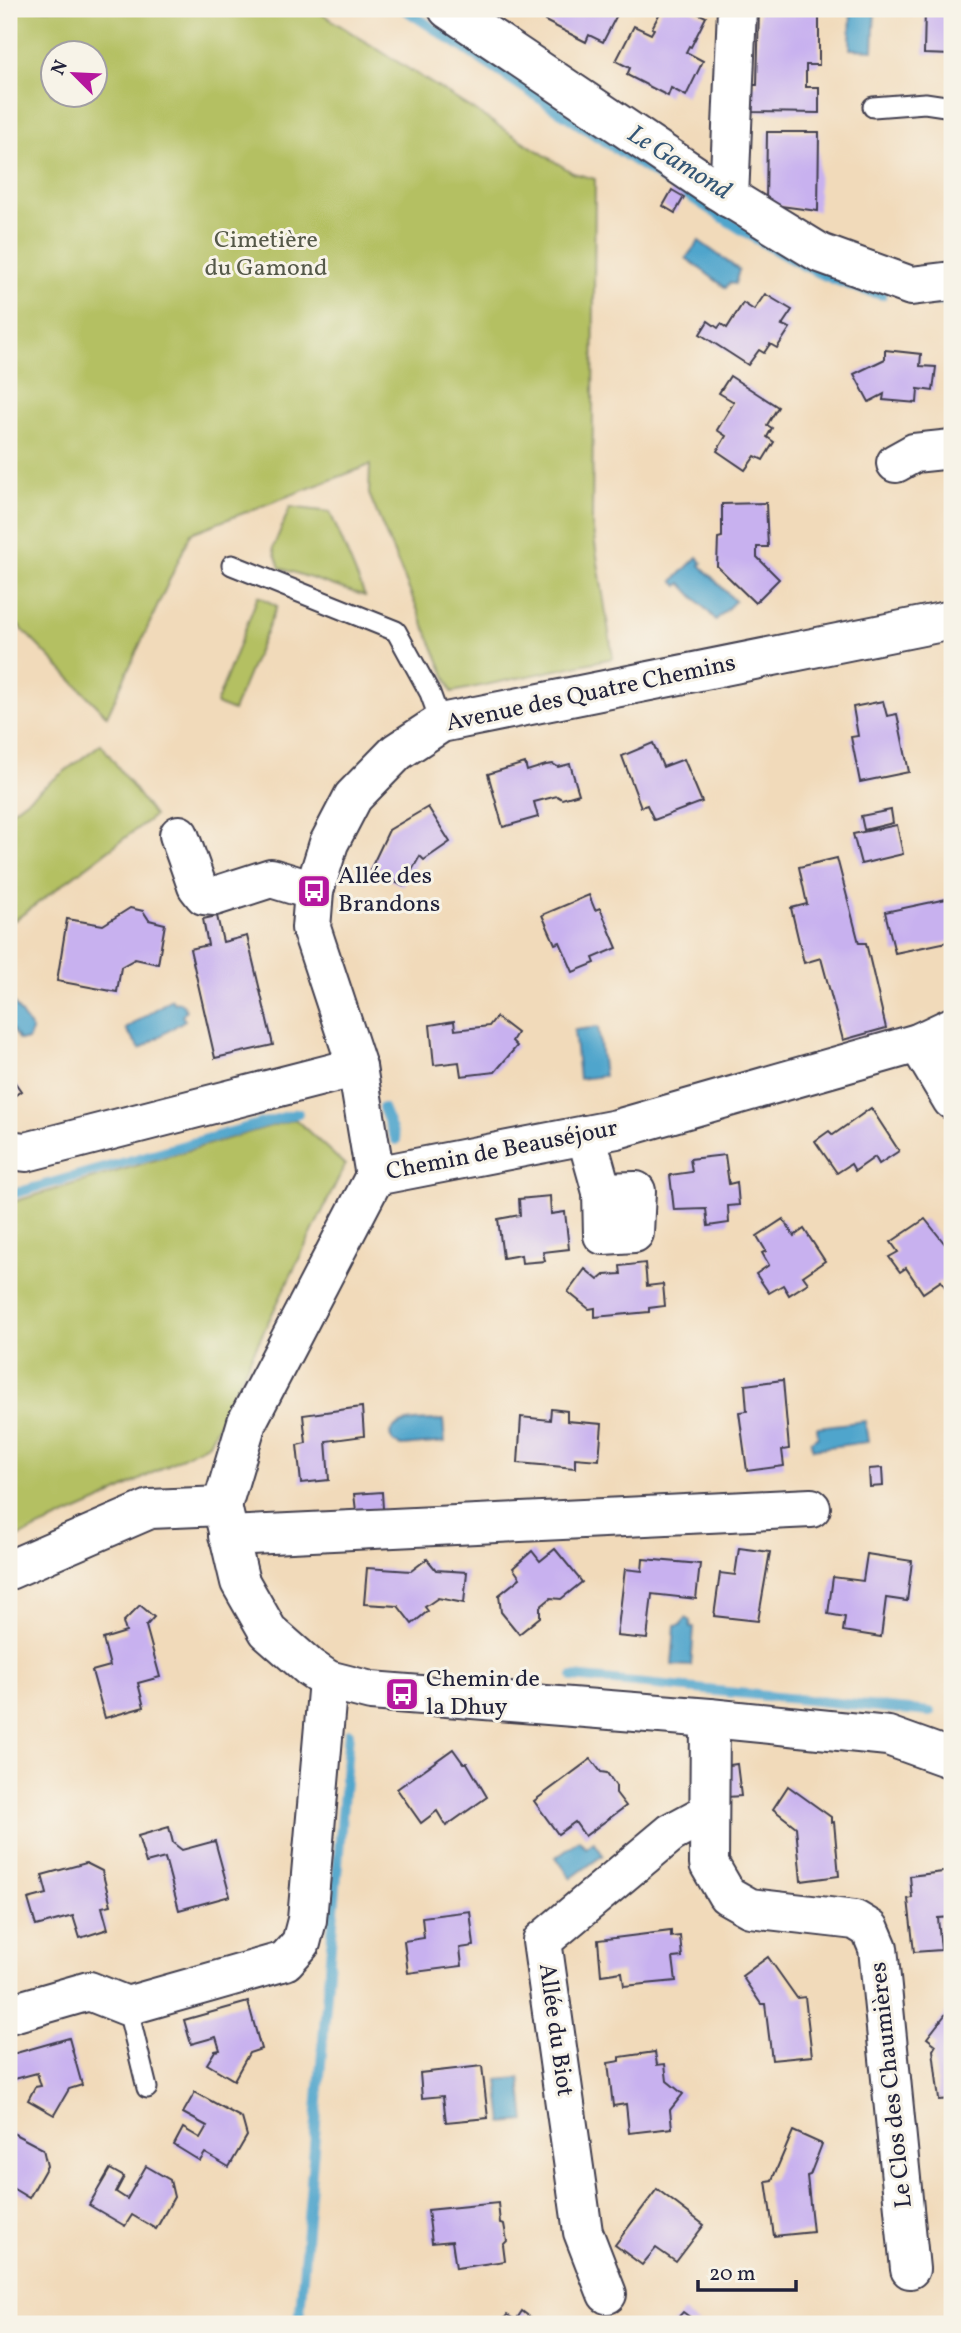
<svg xmlns="http://www.w3.org/2000/svg" width="961" height="2333" font-family="Vollkorn,serif">
<style>
.green{fill:#b4c062;stroke:#6b714e;stroke-width:2;fill-rule:evenodd}
.water{fill:#50a5cc;stroke:#396484;stroke-width:2}
.lines{fill:none;stroke-linecap:round;stroke-linejoin:round}
.stream{stroke:#50a5cc;stroke-width:10}
.building{fill:#c8b1ef}
.lane-casing{stroke:#413e4e;stroke-width:23}
.street-casing{stroke:#413e4e;stroke-width:42}
.secondary-casing{stroke:#413e4e;stroke-width:42}
.lane{stroke:#fff;stroke-width:19}
.street{stroke:#fff;stroke-width:38}
.secondary{stroke:#fff;stroke-width:38}
.labels{text-anchor:middle;dominant-baseline:central;stroke-width:6;stroke-linejoin:round;paint-order:stroke}
.park-label{font-size:24px;fill:#555949;stroke:#f7f3e8}
.street-label{font-size:24px;fill:#22223b;stroke:#f7f3e8}
.poi-label{font-size:24px;fill:#22223b;stroke:#f7f3e8;text-anchor:start}
.water-label{font-size:26px;font-style:italic;fill:#345675;stroke:#f7f3e8}
</style>
<rect width="100%" height="100%" fill="#f7f3e8"/>
<filter id="ink" filterUnits="userSpaceOnUse"><feTurbulence type="fractalNoise" baseFrequency=".0143" numOctaves="2"/><feDisplacementMap in="SourceGraphic" scale="14" xChannelSelector="R" yChannelSelector="G"/><feConvolveMatrix kernelMatrix="1 2 1 2 8 2 1 2 1" color-interpolation-filters="sRGB"/></filter>
<filter id="wash" filterUnits="userSpaceOnUse"><feTurbulence type="fractalNoise" baseFrequency=".00686" numOctaves="4" result="noise"/><feDisplacementMap in="SourceGraphic" scale="28" xChannelSelector="R" yChannelSelector="G"/><feGaussianBlur stdDeviation="1.57" result="paint"/><feColorMatrix in="noise" values="0 0 0 0 0 0 0 0 0 0 0 0 0 0 0 0 0 1.4 0 .05"/><feComposite in="paint" operator="in"/></filter>
<g filter="url(#wash)">
<rect width="100%" height="100%" fill="#f1daba"/>
<g class="green">
<path d="M9,9H314L573,173L595,179L592,524L613,658L452,692L369,494L370,465L191,533L107,716L9,616ZM52,52H94V94H52Z"/>
<polygon points="290,507 330,512 365,596 280,568 273,548"/>
<polygon points="258,596 277,606 233,711 216,704"/>
<polygon points="101,744 154,816 15,920 9,912 9,813"/>
<polygon points="295,1119 345,1165 209,1443 98,1502 9,1541 9,1203"/>
</g>
<g class="water">
<polygon points="851,9 875,9 873,50 850,49"/>
<polygon points="699,241 739,270 735,284 729,283 726,288 686,258"/>
<polygon points="697,557 702,563 700,565 735,601 716,620 681,583 678,586 673,581"/>
<polygon points="171,999 174,1003 180,1002 184,1006 186,1011 182,1016 185,1020 140,1049 126,1029"/>
<polygon points="13,1002 32,1030 28,1040 19,1040 9,1025 9,1005"/>
<polygon points="598,1027 604,1076 579,1079 574,1030"/>
<path d="M443,1420L445,1442L402,1446L394,1443L390,1436C393,1417 427,1421 443,1420Z"/>
<polygon points="865,1421 868,1442 813,1449 811,1441 818,1436 817,1427"/>
<polygon points="686,1618 691,1621 690,1627 694,1627 691,1666 672,1665 675,1626 680,1625"/>
<polygon points="579,1840 586,1848 594,1842 603,1855 571,1878 556,1857"/>
<polygon points="520,2078 525,2121 503,2123 498,2080"/>
</g>
<g class="lines">
<g class="stream">
<path d="M404,9C497,70 590,133 684,193C747,233 809,278 882,295"/>
<polyline points="935,301 952,301"/>
<polyline points="383,1108 396,1140"/>
<polyline points="9,1195 298,1113"/>
<polyline points="573,1677 930,1712"/>
<polyline points="299,2324 349,1733"/>
</g>
</g>
<g id="blocks">
<g class="building">
<polygon points="537,9 620,9 603,42 589,35 586,42 545,21 548,14"/>
<polygon points="662,9 689,9 706,17 691,47 689,46 686,52 703,61 686,96 671,88 668,96 627,75 630,68 616,61 634,26 651,34 654,29 652,28"/>
<polygon points="759,9 819,9 819,65 806,65 806,87 819,87 819,113 750,112 750,85 757,85"/>
<polygon points="925,9 952,9 952,55 924,54"/>
<polygon points="767,132 819,132 818,211 766,204"/>
<polygon points="672,190 684,197 675,213 663,206"/>
<polygon points="765,294 792,310 782,325 790,328 777,348 770,344 764,353 759,350 748,365 700,334 708,321 718,328 721,324 727,328 743,303 754,310"/>
<polygon points="885,350 921,354 920,366 936,367 933,391 918,389 917,403 883,400 884,394 869,402 854,374 885,359"/>
<polygon points="730,376 778,407 767,425 772,428 767,437 774,442 763,460 755,456 745,470 717,451 726,436 717,430 734,402 719,393"/>
<polygon points="766,503 768,547 757,547 757,557 779,579 755,603 717,566 718,538 722,537 722,504"/>
<polygon points="883,701 887,716 897,714 909,772 860,782 851,737 858,736 853,707"/>
<polygon points="653,743 663,767 684,759 702,802 654,820 647,805 641,807 622,756"/>
<polygon points="525,763 527,771 546,765 553,764 558,767 570,764 579,794 562,799 557,796 534,802 538,817 503,827 488,774"/>
<polygon points="428,807 450,842 424,860 420,856 403,886 370,870 389,830"/>
<polygon points="891,810 893,823 864,830 861,816"/>
<polygon points="897,825 903,854 861,864 853,834"/>
<polygon points="837,858 859,943 866,943 886,1028 843,1040 821,958 804,963 791,908 807,904 799,867"/>
<polygon points="589,895 595,910 600,908 617,948 593,958 595,963 573,972 560,942 555,944 542,915"/>
<polygon points="951,898 952,941 895,953 885,912"/>
<polygon points="130,908 143,911 149,920 165,924 158,964 135,959 121,967 117,992 57,981 67,919 103,925"/>
<polygon points="217,916 223,942 247,936 273,1045 215,1058 190,949 208,945 203,919"/>
<polygon points="496,1017 517,1033 512,1041 517,1046 495,1072 461,1076 459,1062 434,1065 430,1025 454,1021 455,1030 489,1026"/>
<polygon points="9,1074 21,1091 9,1100"/>
<polygon points="871,1108 899,1151 879,1164 875,1157 855,1171 851,1164 837,1173 815,1141 829,1131 833,1135"/>
<polygon points="725,1155 729,1184 737,1182 739,1205 728,1206 729,1223 708,1226 706,1209 674,1210 670,1175 692,1172 690,1159"/>
<polygon points="550,1196 551,1214 565,1212 569,1249 543,1252 545,1261 522,1263 521,1255 503,1258 498,1219 520,1215 519,1199"/>
<polygon points="783,1219 794,1236 804,1229 825,1261 803,1276 808,1283 789,1295 783,1285 769,1293 756,1274 769,1265 762,1253 766,1251 757,1236"/>
<polygon points="925,1219 945,1244 952,1239 952,1283 945,1287 941,1281 923,1293 906,1268 900,1272 889,1257 898,1252 891,1242"/>
<polygon points="645,1263 647,1286 663,1284 665,1306 649,1308 649,1312 595,1317 595,1308 589,1309 568,1292 585,1269 598,1280 604,1275 621,1274 620,1266"/>
<polygon points="783,1380 789,1449 782,1450 784,1466 747,1471 739,1412 747,1411 745,1385"/>
<polygon points="362,1407 364,1436 326,1441 329,1480 301,1483 297,1445 306,1443 303,1415"/>
<polygon points="551,1409 567,1411 567,1421 602,1424 599,1460 575,1458 575,1468 518,1463 521,1417 550,1420"/>
<polygon points="882,1468 883,1486 870,1487 869,1469"/>
<polygon points="382,1492 383,1509 356,1511 354,1494"/>
<polygon points="739,1548 770,1552 758,1621 714,1616 720,1573 735,1575"/>
<polygon points="555,1549 582,1582 561,1599 551,1598 540,1607 540,1617 519,1634 501,1612 499,1595 520,1578 513,1568 532,1551 540,1561"/>
<polygon points="867,1554 912,1561 907,1601 886,1598 881,1637 843,1631 845,1617 828,1614 833,1577 863,1581"/>
<polygon points="427,1559 436,1570 467,1572 464,1603 438,1598 425,1607 428,1611 412,1624 398,1606 364,1604 367,1568 411,1571"/>
<polygon points="643,1559 700,1564 696,1599 652,1594 647,1639 617,1636 625,1569 642,1571"/>
<polygon points="140,1605 154,1617 146,1626 160,1677 138,1683 144,1707 105,1718 92,1671 110,1666 103,1639 126,1632 123,1622"/>
<polygon points="453,1749 463,1763 467,1763 487,1797 446,1826 437,1811 421,1823 397,1789"/>
<polygon points="591,1759 601,1772 607,1773 616,1786 616,1793 626,1806 585,1836 575,1822 558,1834 534,1801"/>
<polygon points="737,1764 741,1796 727,1797 723,1766"/>
<polygon points="788,1786 831,1817 831,1823 834,1822 839,1876 801,1881 796,1827 773,1809"/>
<polygon points="169,1827 173,1843 182,1850 215,1841 230,1896 179,1910 165,1858 146,1863 138,1836"/>
<polygon points="86,1863 102,1871 111,1905 102,1907 108,1929 80,1938 73,1916 36,1926 28,1899 47,1894 42,1875"/>
<polygon points="952,1871 952,1917 938,1918 941,1950 914,1952 908,1899 912,1898 910,1876"/>
<polygon points="470,1911 474,1946 460,1948 462,1966 408,1973 404,1941 424,1938 422,1917"/>
<polygon points="671,1931 671,1937 680,1936 682,1957 673,1958 676,1981 624,1986 622,1972 601,1975 598,1940"/>
<polygon points="768,1957 797,1998 805,1997 812,2056 772,2060 765,2004 761,2004 742,1976"/>
<polygon points="248,2002 261,2049 249,2053 234,2080 207,2064 215,2051 220,2050 216,2037 191,2044 184,2020"/>
<polygon points="952,2006 952,2099 939,2100 933,2050 936,2045 927,2038"/>
<polygon points="69,2038 82,2085 69,2089 54,2115 28,2100 35,2087 41,2086 37,2073 11,2080 9,2055"/>
<polygon points="655,2052 657,2065 665,2064 667,2081 683,2094 670,2110 672,2128 629,2133 626,2104 613,2106 608,2063 620,2061 620,2057"/>
<polygon points="482,2066 488,2118 446,2122 443,2096 422,2098 420,2073"/>
<polygon points="195,2092 242,2118 247,2136 229,2167 205,2153 200,2161 174,2145 183,2128 200,2138 207,2126 183,2113"/>
<polygon points="9,2131 43,2149 47,2166 29,2198 9,2186"/>
<polygon points="793,2131 822,2144 810,2175 807,2176 813,2232 774,2236 766,2181 772,2180"/>
<polygon points="146,2166 170,2180 174,2197 156,2229 132,2215 125,2226 89,2205 110,2169 124,2177 116,2192 127,2199"/>
<polygon points="657,2189 704,2225 676,2262 656,2248 642,2265 615,2245"/>
<polygon points="498,2203 500,2223 504,2224 507,2241 503,2245 505,2261 456,2268 452,2241 432,2243 428,2210"/>
<polygon points="522,2311 539,2324 500,2324 507,2315 516,2320"/>
<polygon points="683,2312 699,2324 672,2324"/>
</g>
</g>
</g>
<g filter="url(#ink)">
<use href="#blocks" fill-opacity="0" stroke="#413e4e" stroke-width="2"/>
<g class="lines">
<g class="lane-casing">
<g id="lane">
<polyline points="873,107 925,103 952,107"/>
<polyline points="232,565 396,631 430,693 441,723"/>
<polyline points="127,2006 147,2088"/>
</g>
</g>
<g class="street-casing">
<g id="street">
<polyline points="448,9 717,190 820,253 911,286 952,281"/>
<polyline points="729,198 737,9"/>
<polyline points="896,463 914,453 952,449"/>
<polyline points="179,835 197,886 204,895 215,896 271,878 314,891"/>
<polyline points="918,1043 952,1100"/>
<polyline points="586,1135 602,1192 603,1235 634,1233 636,1191 602,1192"/>
<polyline points="9,1150 26,1152 357,1067"/>
<polyline points="375,1176 357,1067 311,928 314,891 329,843 353,797 397,752 441,723 952,620"/>
<polyline points="375,1176 617,1129 918,1043 952,1027"/>
<polyline points="222,1506 247,1422 375,1176"/>
<polyline points="228,1536 811,1508"/>
<polyline points="710,1718 709,1864 727,1895 750,1908 855,1920 870,1929 878,1948 910,2269"/>
<polyline points="9,2014 89,1991 127,2006 285,1961 301,1943 307,1920 328,1680"/>
<polyline points="607,2294 583,2232 542,1941 671,1833 708,1813"/>
</g>
</g>
<g class="secondary-casing">
<polyline id="secondary" points="9,1570 150,1509 222,1506 240,1582 268,1631 309,1667 328,1680 371,1691 710,1718 888,1736 952,1759"/>
</g>
<use href="#lane" class="lane"/>
<use href="#street" class="street"/>
<use href="#secondary" class="secondary"/>
</g>
</g>
<defs>
<g id="bus-square" transform="scale(1.75)"><rect x="-9" y="-9" width="18" height="18" rx="4" fill="#b5179e" stroke="#f7f3e8"/><path d="M-5-6H5V4H4V6H2V4H-2V6H-4V4H-5ZM-3.5-4V0h7V-4ZM-3.5 1.2v1.5H-2V1.2ZM2 1.2v1.5H3.5V1.2Z" fill="#fff"/></g>
</defs>
<g fill-rule="evenodd">
<use href="#bus-square" x="314" y="891"/>
<use href="#bus-square" x="402" y="1694"/>
</g>
<g class="labels">
<g class="park-label">
<text x="266" y="241">Cimetière<tspan x="266" dy="28">du Gamond</tspan></text>
</g>
<g class="street-label">
<text transform="translate(591 694) rotate(-12)">Avenue des Quatre Chemins</text>
<text transform="translate(502 1151) rotate(-11)">Chemin de Beauséjour</text>
<text transform="translate(555 2030) rotate(82)">Allée du Biot</text>
<text transform="translate(892 2085) rotate(-96)">Le Clos des Chaumières</text>
</g>
<g class="poi-label">
<text x="338" y="877">Allée des<tspan x="338" dy="28">Brandons</tspan></text>
<text x="426" y="1680">Chemin de<tspan x="426" dy="28">la Dhuy</tspan></text>
</g>
<g class="water-label">
<text transform="translate(679 163) rotate(32)">Le Gamond</text>
</g>
</g>
<rect width="961" height="2333" fill="none" stroke="#f7f3e8" stroke-width="35"/>
<g transform="translate(74 74) rotate(294)"><circle r="33" fill="#f7f3e8" stroke="#a29fa3" stroke-width="2"/>
<path d="M0-5L12 26L0 18L-12 26Z" fill="#b5179e"/>
<text y="-10" font-size="19" font-weight="bold" text-anchor="middle" fill="#22223b">N</text>
</g>
<path d="M698 2280v10h98v-10" fill="none" stroke="#22223b" stroke-width="3.5"/>
<text x="709" y="2280" font-size="21" fill="#22223b" stroke="#f7f3e8" stroke-width="5" paint-order="stroke">20 m</text>
</svg>
